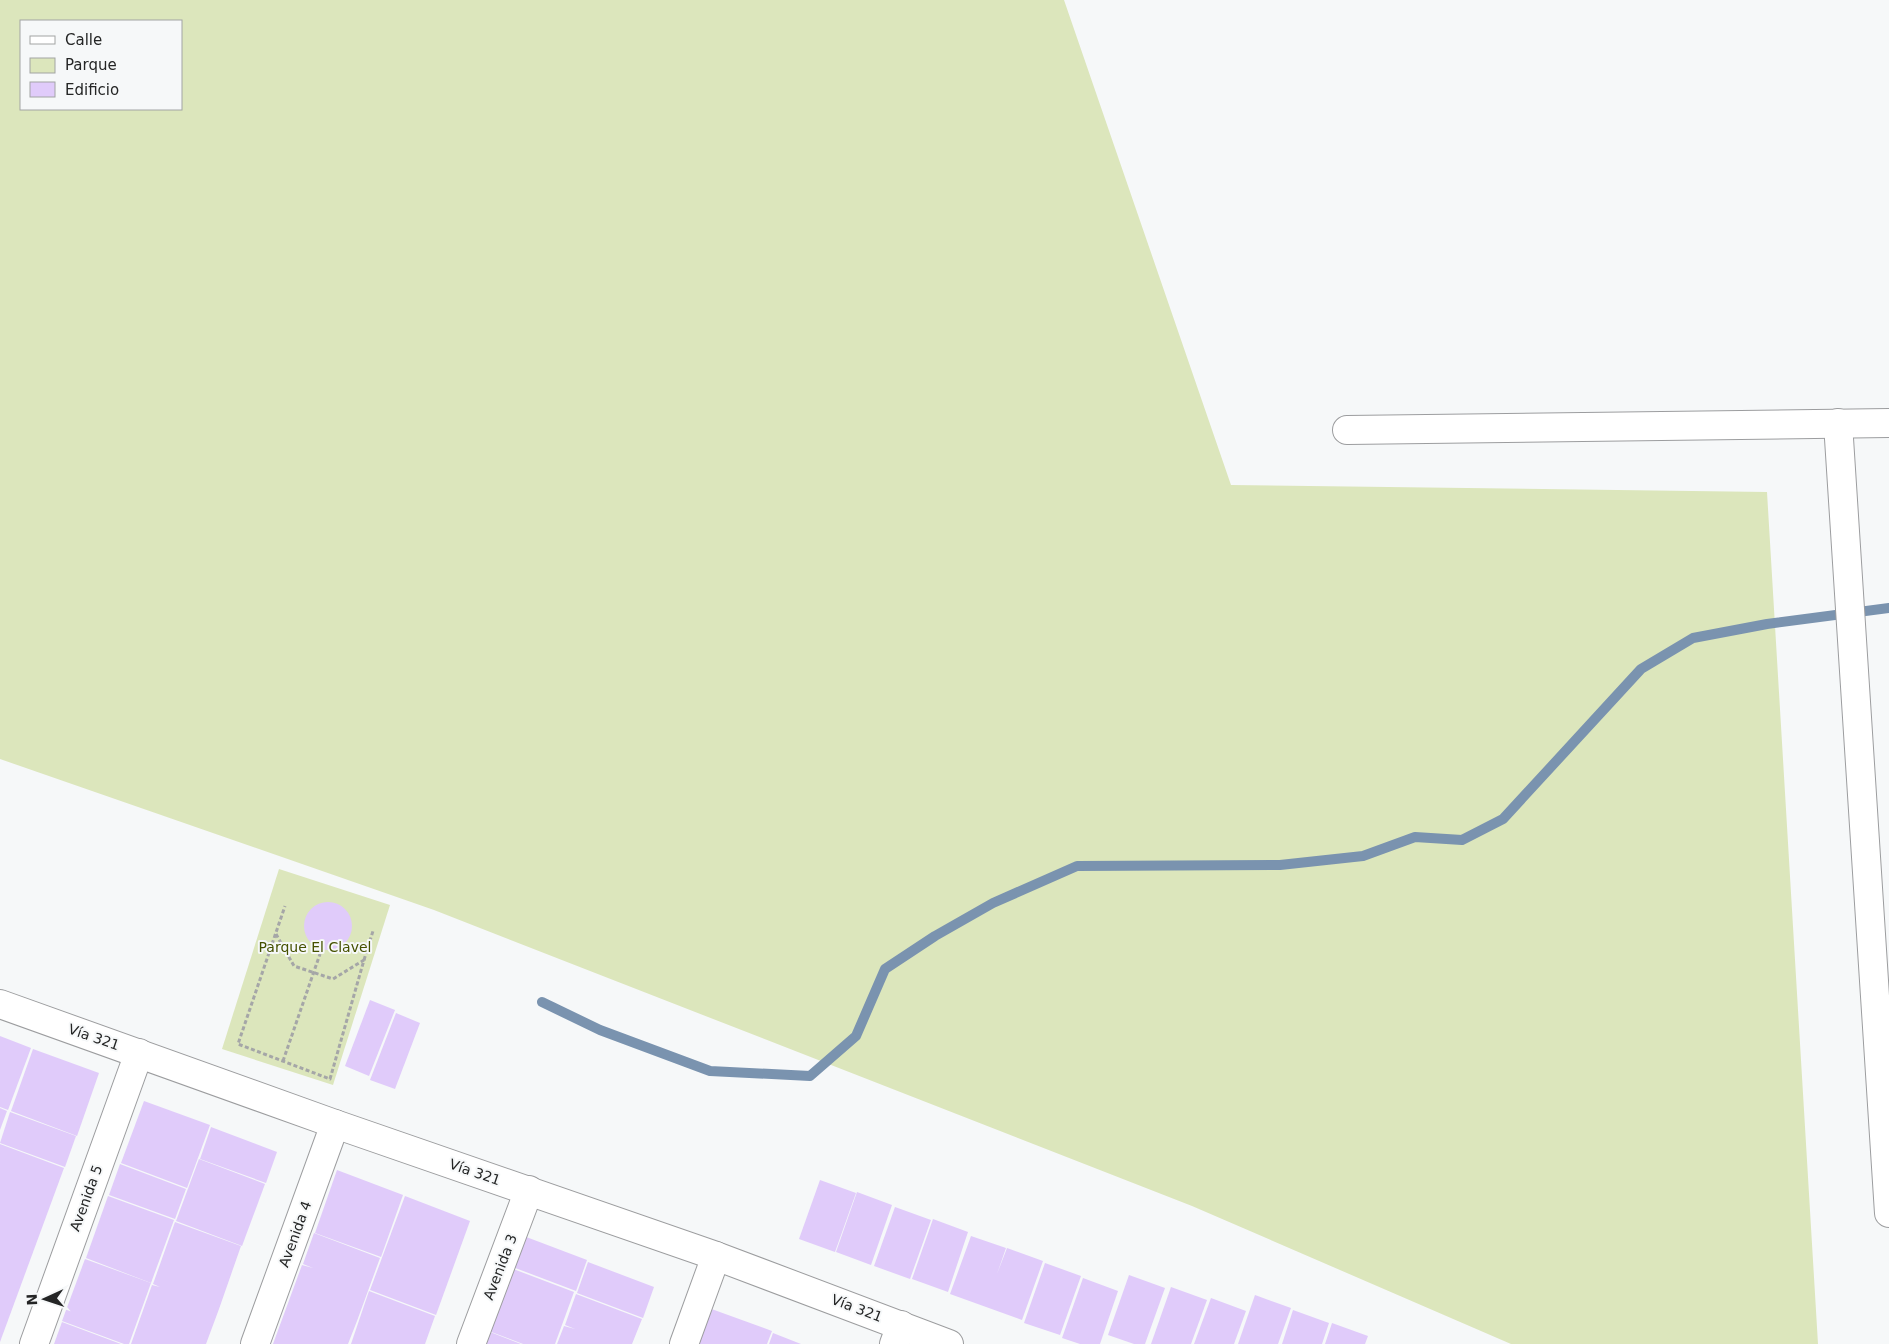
<svg xmlns="http://www.w3.org/2000/svg" width="1889" height="1344" font-family="'DejaVu Sans',sans-serif">
<style>
.green{fill:#dce6bc;fill-rule:evenodd}
.lines{fill:none;stroke-linecap:round;stroke-linejoin:round}
.stream{stroke:#7a93af;stroke-width:10}
.building{fill:#e0cbfa}
.minor-casing{stroke:#9c9d9f;stroke-width:30}
.tertiary-casing{stroke:#9c9d9f;stroke-width:30}
.path{stroke:#a5a6a7;stroke-width:3;stroke-dasharray:4 2.5;stroke-linecap:butt}
.minor{stroke:#fff;stroke-width:28}
.tertiary{stroke:#fff;stroke-width:28}
.labels{text-anchor:middle;dominant-baseline:central;stroke-width:4;stroke-linejoin:round;paint-order:stroke}
.park-label{font-size:14px;fill:#455100;stroke:#f6f8f9}
.street-label{font-size:14px;fill:#242525;stroke:#f6f8f9}
</style>
<rect width="100%" height="100%" fill="#f6f8f9"/>
<g class="green">
<path d="M0,0H1064L1231,485L1767,492L1818,1344H1511L1192,1206L434,910L0,759ZM181,21V109H21V21Z"/>
<polygon points="279,869 390,905 333,1085 222,1049"/>
</g>
<g class="lines">
<polyline class="stream" points="542,1002 600,1030 710,1071 810,1076 856,1036 885,969 935,936 993,903 1077,866 1280,865 1363,856 1415,837 1462,840 1503,819 1641,669 1693,638 1767,624 1889,608"/>
</g>
<g class="building">
<circle cx="328" cy="926" r="24"/>
<polygon points="370,1000 395,1010 369,1076 345,1066"/>
<polygon points="396,1013 420,1023 395,1089 370,1080"/>
<polygon points="0,1036 31,1048 8,1110 0,1107"/>
<polygon points="33,1049 99,1073 77,1136 11,1111"/>
<polygon points="144,1101 210,1125 187,1188 121,1163"/>
<polygon points="0,1108 7,1111 0,1130"/>
<polygon points="10,1112 76,1136 65,1167 0,1143"/>
<polygon points="211,1127 277,1152 266,1183 200,1159"/>
<polygon points="0,1144 64,1168 0,1342"/>
<polygon points="199,1159 265,1184 242,1246 176,1221"/>
<polygon points="120,1164 186,1189 175,1219 109,1195"/>
<polygon points="337,1170 403,1195 381,1257 315,1233"/>
<polygon points="820,1180 856,1193 835,1252 799,1239"/>
<polygon points="857,1192 892,1205 871,1265 836,1252"/>
<polygon points="108,1196 174,1220 151,1283 86,1258"/>
<polygon points="405,1196 470,1221 436,1315 370,1290"/>
<polygon points="895,1207 931,1220 910,1279 874,1266"/>
<polygon points="933,1219 968,1232 948,1292 912,1279"/>
<polygon points="175,1222 241,1246 219,1309 206,1344 131,1344 152,1285 160,1287 153,1284"/>
<polygon points="314,1233 380,1258 357,1321 348,1344 273,1344 302,1265 313,1268 303,1264"/>
<polygon points="521,1235 587,1260 576,1291 510,1266"/>
<polygon points="971,1236 1006,1248 997,1274 1007,1248 1043,1261 1022,1320 950,1294"/>
<polygon points="85,1259 151,1283 129,1344 124,1344 62,1321"/>
<polygon points="588,1262 654,1287 643,1318 577,1293"/>
<polygon points="1045,1263 1081,1276 1060,1335 1024,1323"/>
<polygon points="508,1267 574,1292 555,1344 523,1344 486,1330"/>
<polygon points="1129,1275 1165,1288 1145,1344 1134,1344 1108,1335"/>
<polygon points="1083,1278 1118,1291 1100,1344 1080,1344 1062,1338"/>
<polygon points="1171,1287 1207,1300 1191,1344 1151,1344"/>
<polygon points="369,1291 435,1316 425,1344 351,1344"/>
<polygon points="576,1294 642,1319 632,1344 557,1344 564,1326 575,1329 565,1325"/>
<polygon points="1255,1295 1291,1308 1278,1344 1238,1344"/>
<polygon points="1211,1298 1246,1311 1234,1344 1194,1344"/>
<polygon points="706,1307 772,1331 767,1344 692,1344"/>
<polygon points="1293,1310 1329,1323 1322,1344 1282,1344"/>
<polygon points="62,1322 121,1344 54,1344"/>
<polygon points="1332,1323 1368,1336 1365,1344 1325,1344"/>
<polygon points="485,1330 521,1344 480,1344"/>
<polygon points="773,1333 801,1344 769,1344"/>
</g>
<g class="lines">
<g class="minor-casing">
<g id="minor">
<polyline points="1838,423 1889,1213"/>
<polyline points="1347,430 1889,423"/>
<polyline points="34,1344 139,1053"/>
<polyline points="255,1344 335,1124"/>
<polyline points="471,1344 529,1190"/>
<polyline points="684,1344 716,1256"/>
<polyline points="894,1344 901,1325"/>
</g>
</g>
<g class="tertiary-casing">
<polyline id="tertiary" points="0,1004 335,1124 716,1256 949,1344"/>
</g>
<g class="path">
<polyline points="276,934 294,966 333,979 364,960 330,1079 238,1044 285,906"/>
<polyline points="364,960 373,931"/>
<polyline points="283,1061 320,954"/>
</g>
<use href="#minor" class="minor"/>
<use href="#tertiary" class="tertiary"/>
</g>
<g class="labels">
<g class="park-label">
<text x="315" y="947">Parque El Clavel</text>
</g>
<g class="street-label">
<text transform="translate(94 1037) rotate(19)">Vía 321</text>
<text transform="translate(475 1172) rotate(19)">Vía 321</text>
<text transform="translate(86 1198) rotate(-70)">Avenida 5</text>
<text transform="translate(295 1234) rotate(-70)">Avenida 4</text>
<text transform="translate(500 1267) rotate(-69)">Avenida 3</text>
<text transform="translate(857 1308) rotate(21)">Vía 321</text>
</g>
</g>
<rect x="20" y="20" width="162" height="90" fill="#f6f8f9" stroke="#a2a4a4"/>
<rect x="30" y="36" width="25" height="8" fill="#ffffff" stroke="#a2a4a4"/>
<text x="65" y="45" font-size="15" fill="#242525">Calle</text>
<rect x="30" y="58" width="25" height="15" fill="#dce6bc" stroke="#a2a4a4"/>
<text x="65" y="70" font-size="15" fill="#242525">Parque</text>
<rect x="30" y="82" width="25" height="15" fill="#e0cbfa" stroke="#a2a4a4"/>
<text x="65" y="95" font-size="15" fill="#242525">Edificio</text>
<g transform="translate(45 1299) rotate(267)" stroke="#f6f8f9" stroke-width="4" paint-order="stroke">
<path d="M0-4L9 19L0 12L-9 19Z" fill="#242525"/>
<text y="-8" font-size="14" font-weight="bold" text-anchor="middle" fill="#242525">N</text>
</g>
</svg>
